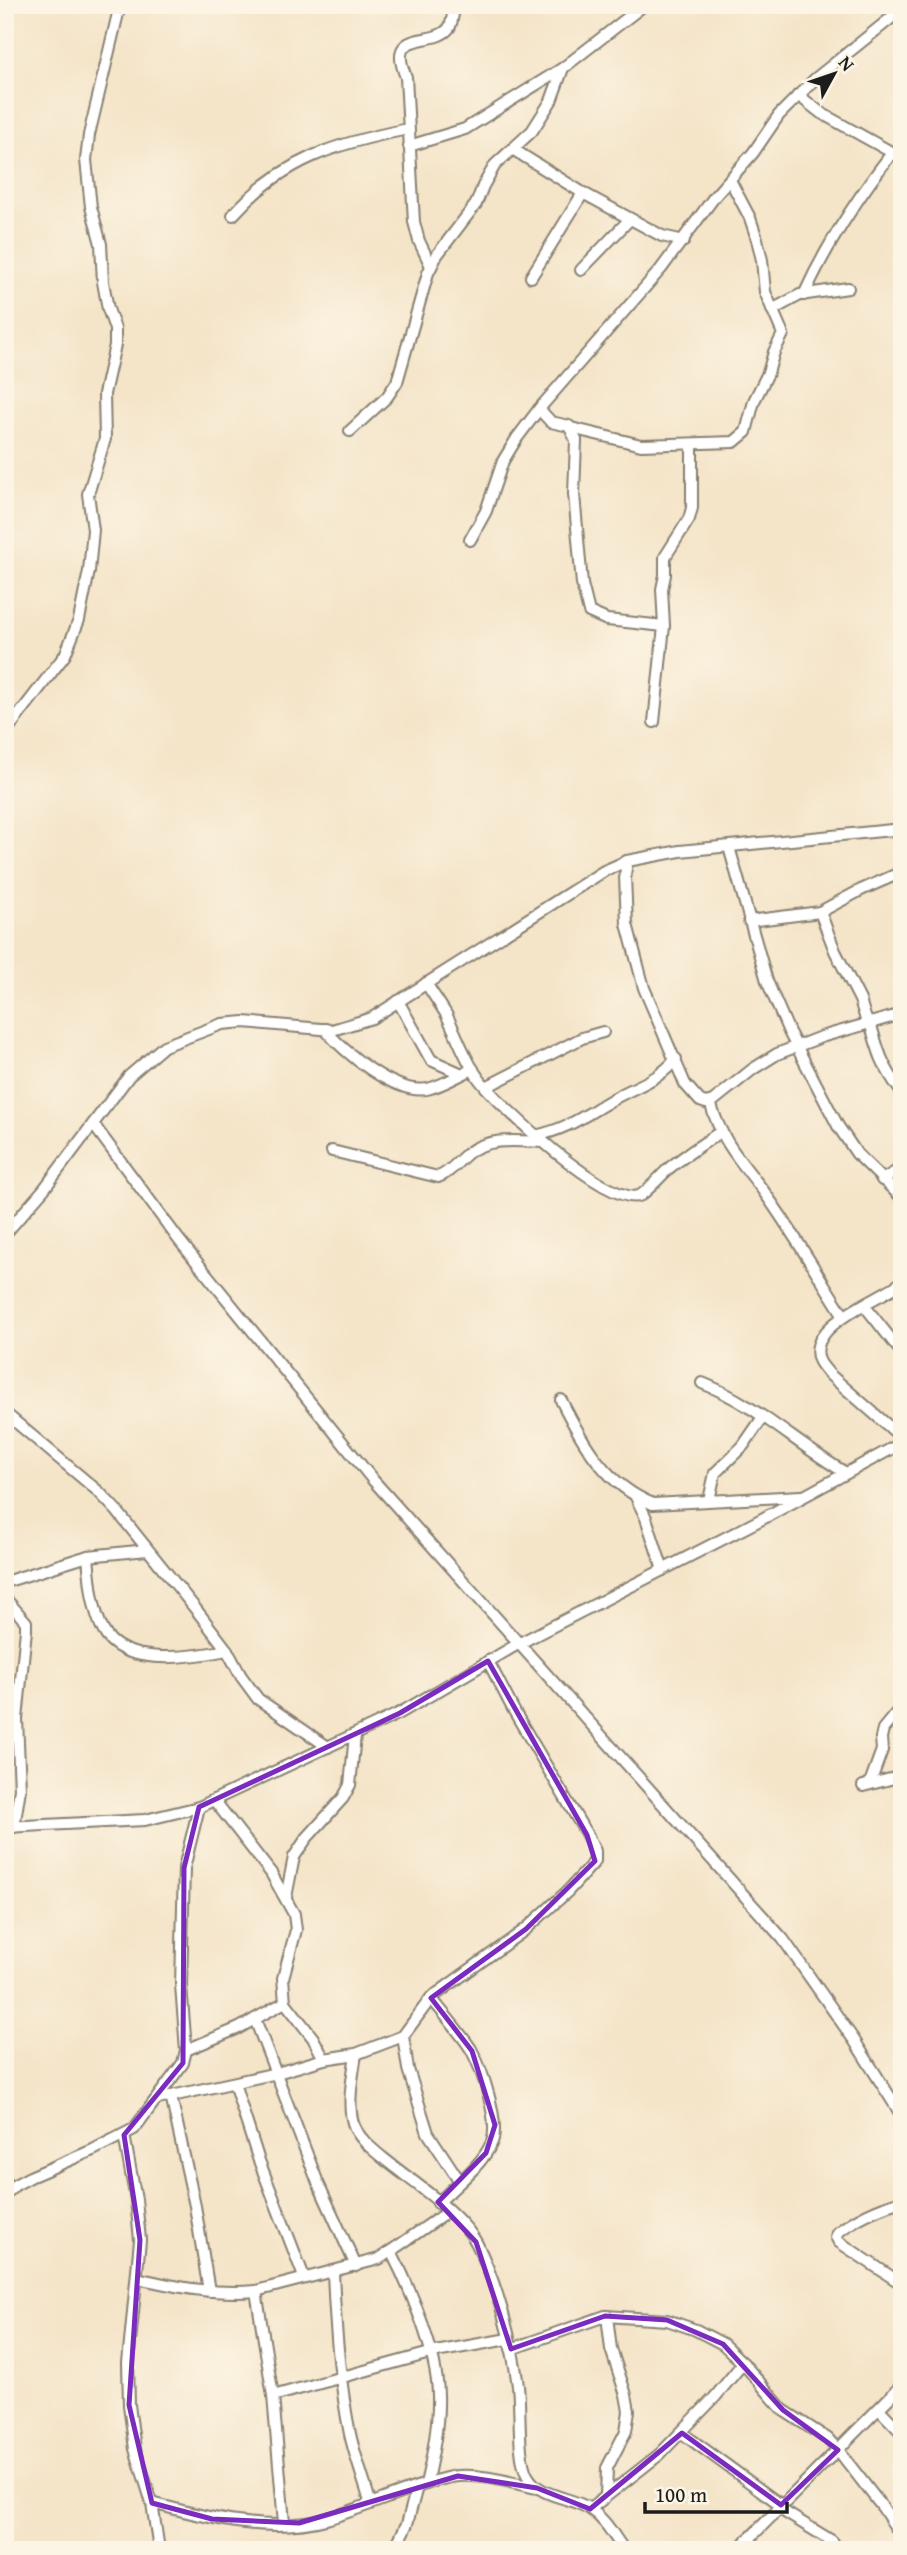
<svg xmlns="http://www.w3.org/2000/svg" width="907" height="2555" font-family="'Gentium Book Plus',serif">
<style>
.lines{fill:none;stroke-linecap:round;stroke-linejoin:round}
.street-casing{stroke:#888072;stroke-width:14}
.street{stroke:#fff;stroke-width:10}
.marked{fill:none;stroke:#7b2cbf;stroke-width:5;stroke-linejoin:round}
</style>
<rect width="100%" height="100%" fill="#fcf5e5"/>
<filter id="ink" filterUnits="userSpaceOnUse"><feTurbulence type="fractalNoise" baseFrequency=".0143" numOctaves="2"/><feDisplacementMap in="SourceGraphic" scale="14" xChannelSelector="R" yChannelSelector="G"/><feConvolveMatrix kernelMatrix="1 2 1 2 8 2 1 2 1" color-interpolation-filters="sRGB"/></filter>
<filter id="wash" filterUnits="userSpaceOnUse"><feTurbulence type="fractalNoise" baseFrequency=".00686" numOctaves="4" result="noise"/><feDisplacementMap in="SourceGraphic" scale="28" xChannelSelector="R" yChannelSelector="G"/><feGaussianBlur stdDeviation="1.57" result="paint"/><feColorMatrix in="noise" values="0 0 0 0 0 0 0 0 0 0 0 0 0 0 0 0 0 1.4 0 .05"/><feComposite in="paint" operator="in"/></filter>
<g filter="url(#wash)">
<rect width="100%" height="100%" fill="#f4e4c8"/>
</g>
<g filter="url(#ink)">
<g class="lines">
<g class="street-casing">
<g id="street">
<polyline points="798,95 821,113 902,158"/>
<polyline points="409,146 465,129 563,68"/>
<polyline points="514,150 583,193 662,236 684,241"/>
<path d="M233,215C283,159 337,143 408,129"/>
<path d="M431,266L419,241L414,222L406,77C385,27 434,48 449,28C453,22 453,12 454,5"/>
<polyline points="581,270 630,219"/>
<polyline points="531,277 583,193"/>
<path d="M804,295C827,244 858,197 892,153"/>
<polyline points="772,310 800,295 848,288"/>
<polyline points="539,409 551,422 569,426 576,440 574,494 582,584 589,612 607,620 664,626"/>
<polyline points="571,428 641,445 734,442 746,432 754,401 768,373 774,352 783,334 765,292 762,260 757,239 750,218 730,180"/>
<polyline points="350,431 387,397 397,382 428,273 437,255 476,204 483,186 495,165 532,131 551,101 563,68 644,5"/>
<polyline points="470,540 486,511 503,461 517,438 539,409 661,269 715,196 753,153 779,115 815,79 890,19 901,5"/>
<polyline points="654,722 664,626 662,589 665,575 665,557 689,519 692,508 692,445"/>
<polyline points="5,733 65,655 79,620 89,571 93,530 88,494 105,439 104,394 115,345 115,329 108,309 103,282 101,244 91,207 86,160 89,135 120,5"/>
<polyline points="729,847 767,981 789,1032 838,1126 857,1154 902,1198"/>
<polyline points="627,861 625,876 627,924 644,988 685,1084 700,1101 706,1103 713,1101 753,1069 777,1054 821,1037 902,1014"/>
<polyline points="820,912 835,951 860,1000 867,1023"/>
<polyline points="749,921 820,912 861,890 902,872"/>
<path d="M426,983C432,993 440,1004 446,1014C457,1035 464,1057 477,1076C493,1101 612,1211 641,1195C647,1191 662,1175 668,1169C685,1155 703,1144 720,1132"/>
<polyline points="398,1001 431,1060 462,1074"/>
<path d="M870,1022C879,1054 882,1065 902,1093"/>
<path d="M325,1029C343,1052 396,1095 427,1089C442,1086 459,1075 473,1069"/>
<polyline points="486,1087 582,1038 603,1032"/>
<path d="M710,1102C721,1140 739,1159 762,1189C792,1230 817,1274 844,1316"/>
<polyline points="93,1124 179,1240 373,1480 783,1939 854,2040 902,2116"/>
<path d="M535,1136C571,1128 586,1114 615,1098C638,1085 659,1080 676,1059"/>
<path d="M332,1151L438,1177C450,1173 458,1161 468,1153C489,1137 517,1141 542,1142"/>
<polyline points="882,1180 902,1168"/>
<polyline points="5,1234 44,1189 129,1076 164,1046 222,1024 244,1022 332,1030 372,1018 604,871 627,861 680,851 902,829"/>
<path d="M902,1282C881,1299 805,1325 819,1360C821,1365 826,1370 829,1374L902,1438"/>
<polyline points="864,1305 902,1353"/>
<path d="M702,1383C756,1404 797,1445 846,1473"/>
<path d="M561,1400C583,1444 606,1485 653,1504L801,1496"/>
<polyline points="5,1413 99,1492 117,1511 198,1612 227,1650 241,1676 258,1699 328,1747"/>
<polyline points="636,1497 646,1518 663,1570"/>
<polyline points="709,1500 715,1473 743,1446 763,1417"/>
<path d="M88,1556C90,1580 92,1608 103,1630C122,1668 193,1657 227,1650"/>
<polyline points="5,1582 88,1556 147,1550"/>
<polyline points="5,1598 26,1622 26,1630 17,1719 20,1789 14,1827"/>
<polyline points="870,1783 882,1750 881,1738 883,1729 902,1706"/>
<polyline points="863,1786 902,1776"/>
<polyline points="214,1800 271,1873 294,1914 296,1930 283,1978 285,2002 313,2038 324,2059"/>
<polyline points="5,1827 145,1820 199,1807 400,1713 518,1644 762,1519 902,1443"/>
<polyline points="286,1897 294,1857 306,1839 343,1798 350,1785 355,1735"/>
<path d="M431,1998C444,2014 459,2031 471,2049C482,2069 500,2122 492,2142C482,2166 455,2185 438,2203"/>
<polyline points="255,2019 318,2183 356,2266"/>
<polyline points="403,2036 408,2069 428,2133 459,2180"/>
<polyline points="186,2050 239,2028 285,2002"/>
<path d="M356,2054C353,2075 347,2102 353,2123C357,2137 372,2149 383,2158C411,2181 461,2213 477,2244C497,2284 512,2341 518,2386C521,2410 517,2456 527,2475C539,2498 570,2496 590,2509C606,2520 613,2535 624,2550"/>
<polyline points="234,2083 258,2158 304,2277"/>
<polyline points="171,2096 195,2206 209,2291"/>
<polyline points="158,2099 277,2073 324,2059 356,2054 403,2036 431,1998 526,1929 568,1891 595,1861 595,1851 587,1835 514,1711 488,1661"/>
<polyline points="124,2135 136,2200 140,2240 128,2363 129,2405 135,2449 152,2503 159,2550"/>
<polyline points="5,2195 15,2185 30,2177 93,2150 134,2129 183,2063 186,2050 181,1985 184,1868 199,1807"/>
<path d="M902,2201C877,2208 857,2217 837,2233L836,2237L839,2242L902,2284"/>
<path d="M391,2251C410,2288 437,2352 438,2394C439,2424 433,2454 426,2484"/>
<path d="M333,2271C335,2326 339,2380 350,2434C355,2457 364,2480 370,2502"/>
<path d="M137,2278C176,2287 216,2295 256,2291L379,2259L449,2211"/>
<polyline points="256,2291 273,2396 284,2523"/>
<polyline points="511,2349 605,2316 667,2320 696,2330 723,2344 743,2363 783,2410 828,2439 838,2450 883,2508 902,2537"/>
<polyline points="273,2396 430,2353 508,2339"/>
<polyline points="879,2409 902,2433"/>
<polyline points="682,2433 781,2505"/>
<polyline points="606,2496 607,2468 626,2431 629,2411 626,2395 611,2349 607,2316"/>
<path d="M152,2503C208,2518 269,2534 326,2519C357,2510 387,2497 417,2487C430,2483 444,2477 458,2476C484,2474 512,2483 537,2488"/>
<polyline points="778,2508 832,2541 838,2550"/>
<polyline points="590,2509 660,2454 715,2397 743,2363"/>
<polyline points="748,2539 758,2550"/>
<polyline points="394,2550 407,2524 417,2487"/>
<polyline points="738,2550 902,2385"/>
</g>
</g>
<use href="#street" class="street"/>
</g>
</g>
<path class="marked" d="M488,1661L587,1835L595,1861L526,1929L431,1998L472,2051L495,2125L486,2153L438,2202L476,2242L511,2349L605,2316L667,2320L723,2344L783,2410L838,2450L781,2505L682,2433L590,2509L537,2488L458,2476L299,2523L212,2519L152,2503L129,2405L140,2240L124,2135L183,2063L184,1868L199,1807L400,1713Z"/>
<rect width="907" height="2555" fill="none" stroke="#fcf5e5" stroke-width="28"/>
<g transform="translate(834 74) rotate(50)" stroke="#fcf5e5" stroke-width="5" paint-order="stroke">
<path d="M0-5L12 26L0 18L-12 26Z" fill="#1c1c1c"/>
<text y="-10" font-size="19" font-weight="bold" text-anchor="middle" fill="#1c1c1c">N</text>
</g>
<path d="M645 2502v10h142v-10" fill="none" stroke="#1c1c1c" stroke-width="3.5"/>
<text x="655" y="2502" font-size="21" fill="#1c1c1c" stroke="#fcf5e5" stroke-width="5" paint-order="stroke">100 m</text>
</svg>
